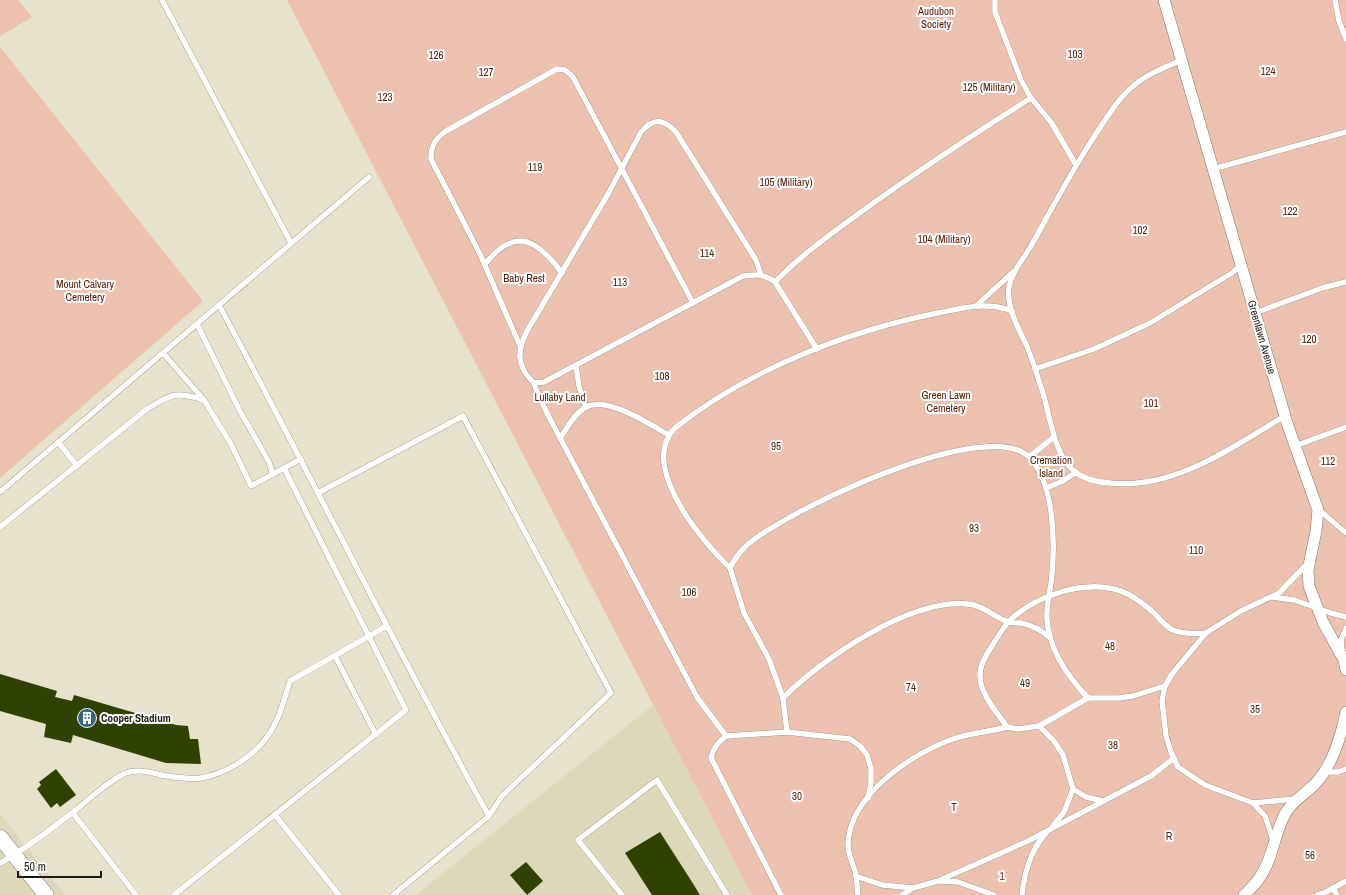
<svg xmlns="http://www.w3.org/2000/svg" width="1346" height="895" font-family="'Archivo Narrow',sans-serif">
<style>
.built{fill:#ded8ba}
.green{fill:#edc1af}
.building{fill:#2f4200}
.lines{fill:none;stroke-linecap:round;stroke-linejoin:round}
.service-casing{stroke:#7c7864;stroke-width:6}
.minor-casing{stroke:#7c7864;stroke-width:12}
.secondary-casing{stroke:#7c7864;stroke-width:16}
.service{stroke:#fff;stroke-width:5.5}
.minor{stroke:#fff;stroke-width:11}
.secondary{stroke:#fff;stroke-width:15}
.labels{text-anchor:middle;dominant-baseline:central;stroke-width:4;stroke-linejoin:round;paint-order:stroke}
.park-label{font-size:11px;fill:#571b00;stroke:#fff}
.street-label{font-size:11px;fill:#1c1a12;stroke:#fff}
.poi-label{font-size:11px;font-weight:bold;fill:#1c1a12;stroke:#fff;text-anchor:start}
</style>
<rect width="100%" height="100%" fill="#e6e2cb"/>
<g class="built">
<polygon points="653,705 752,895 416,895"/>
<polygon points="0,814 65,895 0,895"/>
</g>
<g class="green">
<polygon points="0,0 18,0 32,17 0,36"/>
<polygon points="287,0 1346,0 1346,895 752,895"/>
<polygon points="0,47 203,301 0,478"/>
</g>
<g class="building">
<polygon points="0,674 57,691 55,697 72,701 74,695 176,725 188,726 190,739 198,739 201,764 166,763 73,735 71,743 44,737 46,724 0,711"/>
<polygon points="56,769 76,795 60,807 57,803 51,808 37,789 41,785 39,782"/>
<polygon points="660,832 692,882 700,895 652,895 625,853"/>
<polygon points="526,862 543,881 527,895 510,875"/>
</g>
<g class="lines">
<g class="service-casing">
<g id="service">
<polyline points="162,0 291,243"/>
<polyline points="995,0 995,12 1021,80 1031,98 1051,122 1076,165"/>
<polyline points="1335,0 1339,21 1346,39"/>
<path d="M1182,60C1165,67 1145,75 1131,88C1115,102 1104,122 1092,140C1070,174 1051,210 1031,246C1023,260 1012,271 1009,287C1006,309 1020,330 1028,349C1034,363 1038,379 1043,393C1050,417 1054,453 1073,470C1082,479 1097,482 1110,483C1175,490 1232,447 1285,416"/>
<polyline points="1213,169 1346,132"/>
<path d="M485,264C515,227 536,238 562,273"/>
<path d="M761,275L756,260L676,132C663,119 654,117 641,132L608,194L527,331C517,351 516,366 534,383L544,382L743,276C757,274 764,274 775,282L817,349"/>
<path d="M775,282C804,252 838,229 872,204C924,167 977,132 1031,98"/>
<path d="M219,305C311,475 395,648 489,816"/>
<polyline points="977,305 1013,272"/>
<polyline points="1255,313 1322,288 1346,282"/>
<polyline points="197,324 240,411 269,462 273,475"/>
<path d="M520,346L480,254L431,159C431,145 435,139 446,131L557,69L565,70L573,77L693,303"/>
<polyline points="163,353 204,400 231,444 251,486 284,468 406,710 174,895"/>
<polyline points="576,366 579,386 586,407"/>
<polyline points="1035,369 1094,349 1150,323 1232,273 1241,265"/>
<polyline points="534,383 537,392 549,417 697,697 726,736"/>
<path d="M560,438C567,428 575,413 586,407C608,396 649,424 669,435"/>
<polyline points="58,442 77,466"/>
<polyline points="1295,446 1346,427"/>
<polyline points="1029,457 1054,437"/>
<polyline points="284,468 301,459"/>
<polyline points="1046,488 1063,481 1076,472"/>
<polyline points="0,492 369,177"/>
<polyline points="318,493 463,416 611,693 502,796 489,816 393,895"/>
<polyline points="1319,510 1346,533"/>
<path d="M0,527L147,409C172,394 175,391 204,400"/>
<path d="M730,568C702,542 638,465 675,428C748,370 847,331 938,313C963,308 988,301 1012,311"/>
<polyline points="1272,597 1294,600 1331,613 1346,617"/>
<path d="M1050,638C1041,630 1032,625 1021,623C1017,623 1012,623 1009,622C994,618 984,605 968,604C910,598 822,659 783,698L769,659L744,613L730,568C734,560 739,553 746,546C783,512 989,413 1030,458C1054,484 1055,540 1052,574C1051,589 1046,604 1047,619C1049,650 1068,677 1088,698"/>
<polyline points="1342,650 1341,640 1346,628"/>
<polyline points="335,656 376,735"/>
<path d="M1165,686L1133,696L1119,698H1088L1039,726L1018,729L1007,727C996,711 979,693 980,674C980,664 987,654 992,646C997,638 1003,628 1009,621C1034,597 1079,581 1114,589C1128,592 1144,604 1155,614C1161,620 1165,626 1173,630C1183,634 1195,634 1206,633"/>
<polyline points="783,698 787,732"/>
<polyline points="1039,726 1054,741 1063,755 1073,789 1064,812 1052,827"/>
<polyline points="1324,772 1338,772 1346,769"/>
<polyline points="1073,789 1086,797 1103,801"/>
<polyline points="1295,799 1253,803 1205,785 1178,767 1171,752 1166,736 1162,701 1165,686 1172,674 1206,633 1241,611 1279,593 1308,563"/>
<polyline points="1253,803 1265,816 1273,840"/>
<polyline points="73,813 136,895"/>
<polyline points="275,815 339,895"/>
<path d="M0,863C27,848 53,828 77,809C92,797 108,781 126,773C142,767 158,776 174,777C182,778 193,779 201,778C225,774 253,757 267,737C279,721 284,700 290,681L387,626"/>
<polyline points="856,876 882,885 913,888"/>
<polyline points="940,881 958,882 994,895"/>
<polyline points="1333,888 1337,895"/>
<polyline points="622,895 578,840 657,780 727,895"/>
<path d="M781,895L711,758C713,748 718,742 726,736L787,732L850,739L860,746L867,755L871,768V782L868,798"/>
<path d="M858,895C857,887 857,878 855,871C852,861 848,855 848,844C850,795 911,754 953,739C970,733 989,732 1007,727"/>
<polyline points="902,895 913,888 938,881 1028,841 1151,776 1174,758"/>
<path d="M1022,895C1024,874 1031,849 1046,833"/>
<polyline points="1317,895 1326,892 1346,881"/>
</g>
</g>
<g class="minor-casing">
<g id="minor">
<polyline points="1164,0 1287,423 1318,510 1316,531 1308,570 1309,586 1323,622 1344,660 1346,670"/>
<path d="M1244,895C1250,889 1256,884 1260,877C1273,859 1274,834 1285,814C1291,802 1305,794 1315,784C1333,765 1341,737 1346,712"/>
</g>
</g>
<g class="secondary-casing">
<polyline id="secondary" points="0,837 46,895"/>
</g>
<use href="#service" class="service"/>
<use href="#minor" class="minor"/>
<use href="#secondary" class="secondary"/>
</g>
<defs>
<g id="building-disc" transform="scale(1)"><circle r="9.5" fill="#346683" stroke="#fff"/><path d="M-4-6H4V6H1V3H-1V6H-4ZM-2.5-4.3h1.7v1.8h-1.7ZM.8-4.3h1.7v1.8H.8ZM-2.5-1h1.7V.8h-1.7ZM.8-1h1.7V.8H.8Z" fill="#fff"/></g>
</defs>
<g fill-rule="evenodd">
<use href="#building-disc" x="87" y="718"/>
</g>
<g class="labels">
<g class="park-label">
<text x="936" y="11">Audubon<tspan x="936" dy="13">Society</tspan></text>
<text x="1075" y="54">103</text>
<text x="436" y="55">126</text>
<text x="1268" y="71">124</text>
<text x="486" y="72">127</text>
<text x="989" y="87">125 (Military)</text>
<text x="385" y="97">123</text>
<text x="535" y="167">119</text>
<text x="786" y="182">105 (Military)</text>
<text x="1290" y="211">122</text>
<text x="1140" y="230">102</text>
<text x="944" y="239">104 (Military)</text>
<text x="707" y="253">114</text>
<text x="524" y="278">Baby Rest</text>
<text x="620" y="282">113</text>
<text x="85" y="284">Mount Calvary<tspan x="85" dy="13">Cemetery</tspan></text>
<text x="1309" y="339">120</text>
<text x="662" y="376">108</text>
<text x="946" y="395">Green Lawn<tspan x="946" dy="13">Cemetery</tspan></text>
<text x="560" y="397">Lullaby Land</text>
<text x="1151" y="403">101</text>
<text x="776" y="446">95</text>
<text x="1051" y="460">Cremation<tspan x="1051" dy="13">Island</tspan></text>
<text x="1328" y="461">112</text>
<text x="974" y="528">93</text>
<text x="1196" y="550">110</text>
<text x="689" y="592">106</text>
<text x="1110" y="646">48</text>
<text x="1025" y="683">49</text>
<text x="911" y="687">74</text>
<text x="1255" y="709">35</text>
<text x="1113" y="745">38</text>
<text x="797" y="796">30</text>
<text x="954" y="807">T</text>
<text x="1169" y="836">R</text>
<text x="1310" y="855">56</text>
<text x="1002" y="876">1</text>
</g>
<g class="street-label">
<text transform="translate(1262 337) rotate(74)">Greenlawn Avenue</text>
</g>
<g class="poi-label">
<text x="101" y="718">Cooper Stadium</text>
</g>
</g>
<path d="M18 871v6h83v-6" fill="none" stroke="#1c1a12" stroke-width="2"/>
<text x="24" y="871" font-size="12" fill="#1c1a12" stroke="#ffffff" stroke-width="3" paint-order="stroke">50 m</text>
</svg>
